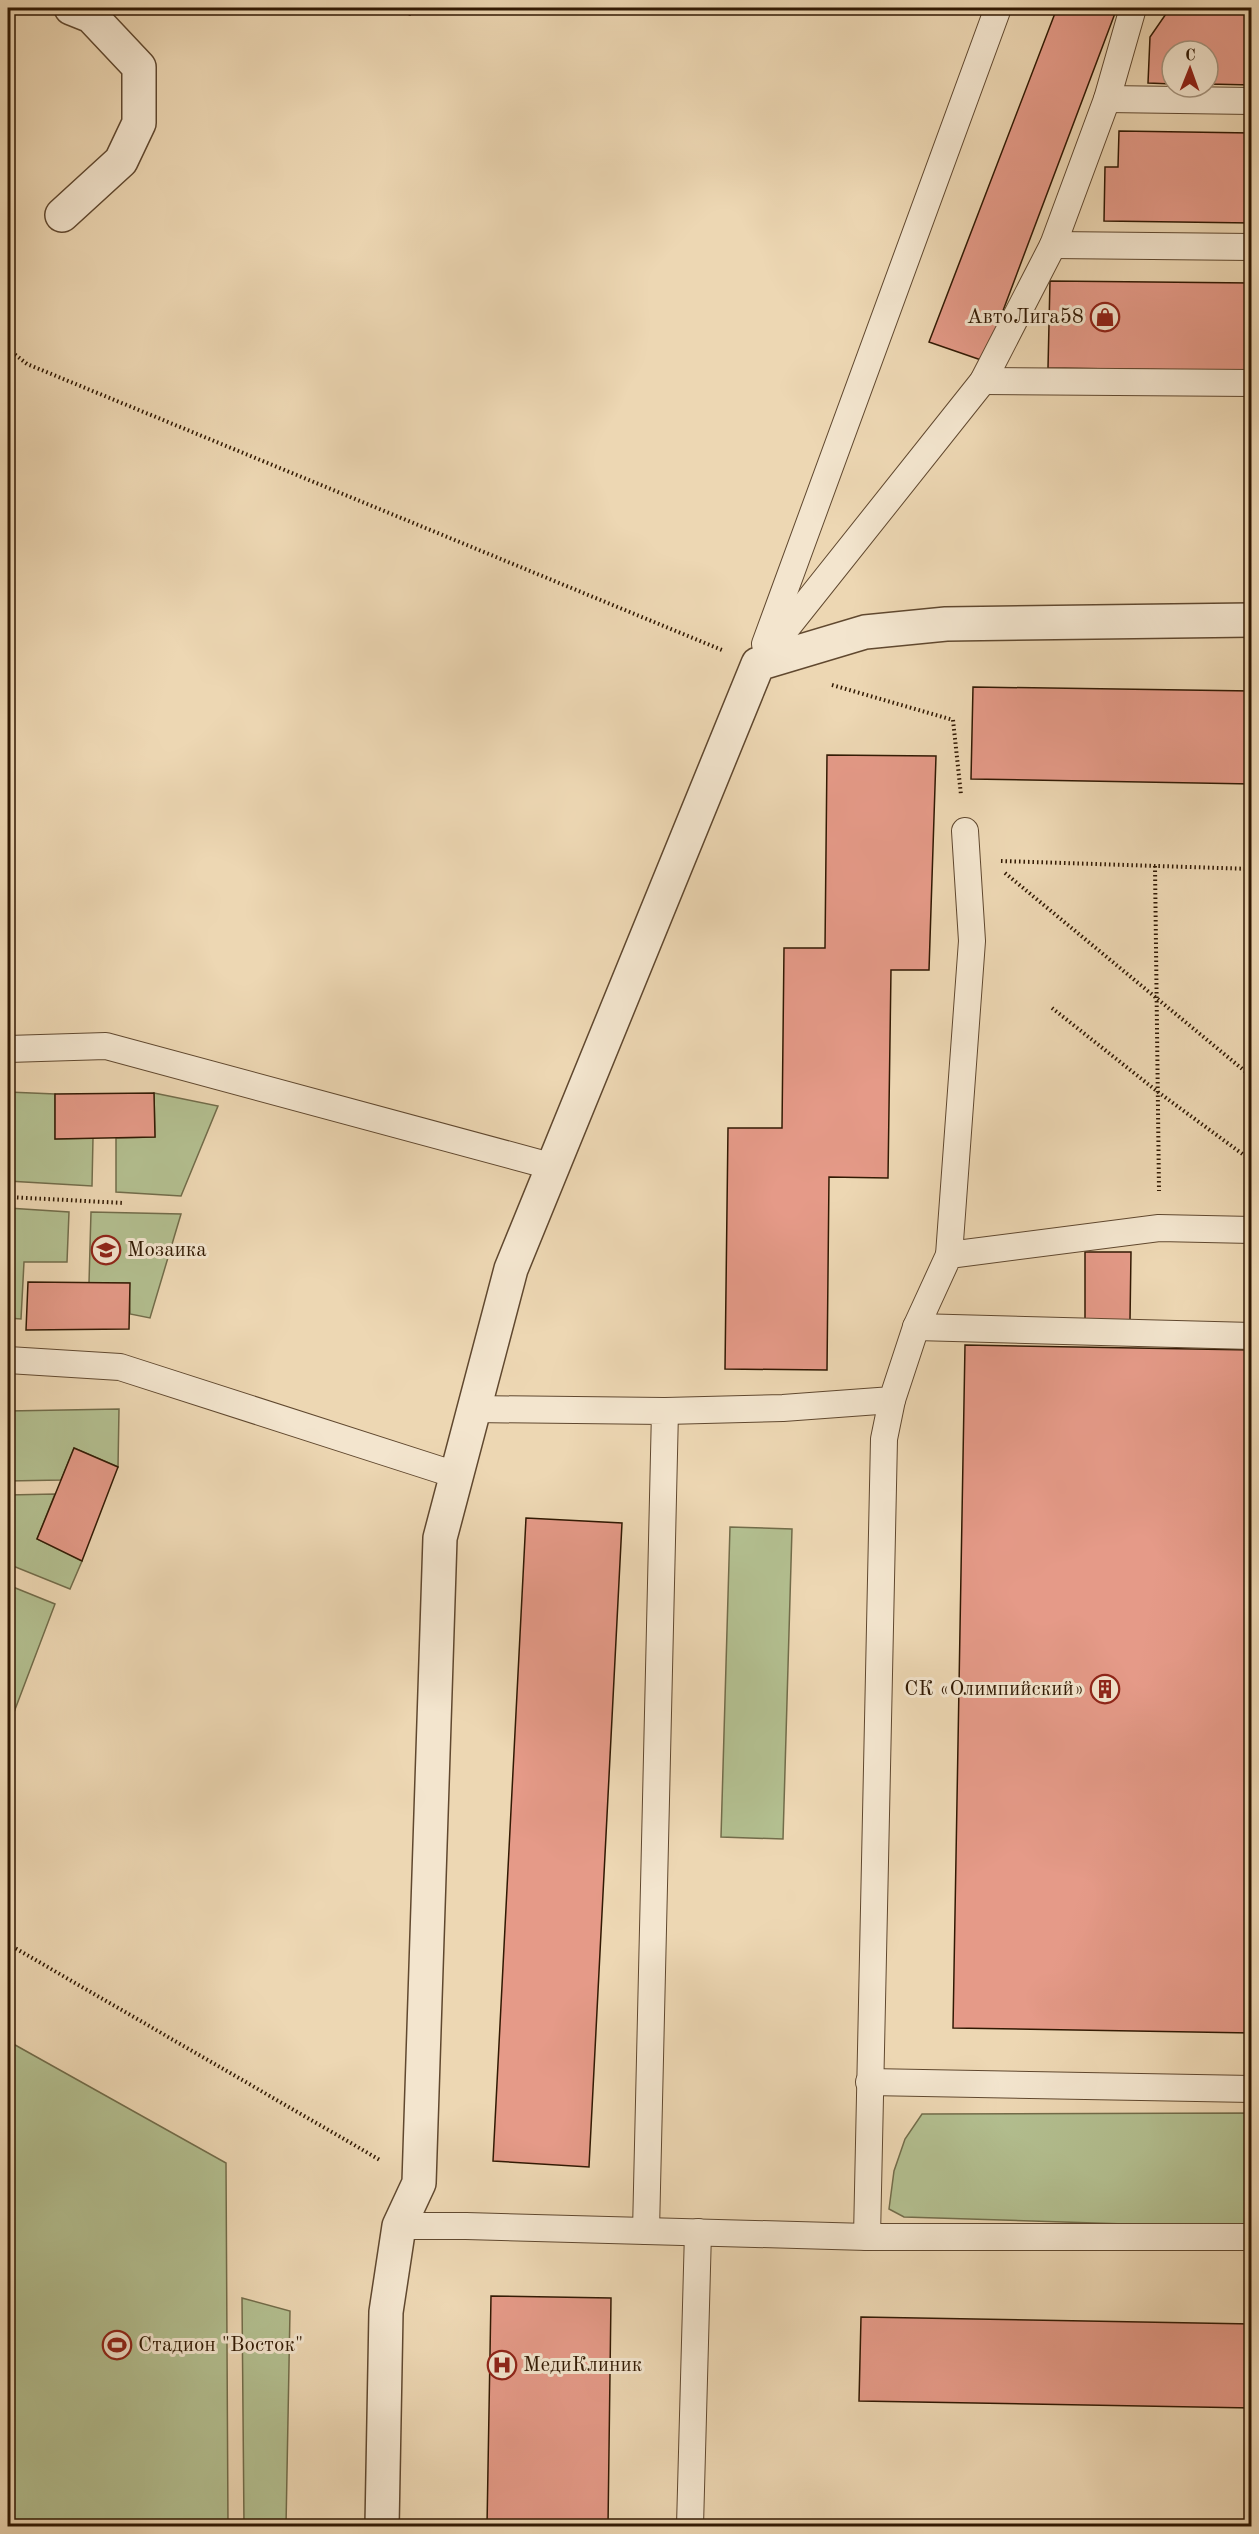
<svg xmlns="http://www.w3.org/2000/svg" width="1259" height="2534" font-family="'Old Standard TT',serif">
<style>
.green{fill:#b3bf90;stroke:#726c4a;stroke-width:1.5}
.building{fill:#e59a88;stroke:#311903;stroke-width:1.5}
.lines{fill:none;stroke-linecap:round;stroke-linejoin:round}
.service-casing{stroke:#60482f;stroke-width:28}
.minor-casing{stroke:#60482f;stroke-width:36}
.path{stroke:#311903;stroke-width:4;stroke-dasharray:1.5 3;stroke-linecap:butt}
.service{stroke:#f3e5ce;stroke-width:26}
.minor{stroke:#f3e5ce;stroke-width:33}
.labels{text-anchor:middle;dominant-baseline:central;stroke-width:6;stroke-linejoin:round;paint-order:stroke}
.poi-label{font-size:21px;fill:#311903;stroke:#f3e5ce;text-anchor:start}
</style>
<rect width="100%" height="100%" fill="#edd7b3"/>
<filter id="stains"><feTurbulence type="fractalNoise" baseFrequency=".00333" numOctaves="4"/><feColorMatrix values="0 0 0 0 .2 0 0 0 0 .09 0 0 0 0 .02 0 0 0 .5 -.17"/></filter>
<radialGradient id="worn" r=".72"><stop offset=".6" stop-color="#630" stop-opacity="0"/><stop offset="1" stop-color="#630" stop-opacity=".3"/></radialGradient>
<g class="green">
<polygon points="8,1092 55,1094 55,1139 93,1138 92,1186 8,1181"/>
<polygon points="154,1093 218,1106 181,1196 116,1192 116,1138 155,1137"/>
<polygon points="8,1208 69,1212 67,1262 24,1262 21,1319 8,1318"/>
<polygon points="91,1212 181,1214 150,1318 130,1314 129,1283 89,1283"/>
<polygon points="119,1409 118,1467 74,1448 61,1480 8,1481 8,1411"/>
<polygon points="55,1494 37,1539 82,1561 70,1589 8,1564 8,1495"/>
<polygon points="730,1527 792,1529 783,1839 721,1837"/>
<polygon points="8,1585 55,1604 8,1728"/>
<polygon points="8,2041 226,2163 228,2526 8,2526"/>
<polygon points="1251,2113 1251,2228 904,2217 889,2209 894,2171 905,2139 922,2114"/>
<polygon points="242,2298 290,2311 286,2526 244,2526"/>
</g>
<g class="building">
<polygon points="391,8 412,8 410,15"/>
<polygon points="1057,8 1117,8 984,361 929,342"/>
<polygon points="1170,8 1252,8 1252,85 1208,84 1208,51 1172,51 1172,84 1148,83 1150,37"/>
<polygon points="1119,131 1252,133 1252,223 1104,221 1105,167 1118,167"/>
<polygon points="1050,281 1252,283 1252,371 1048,368"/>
<polygon points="973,687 1252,691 1252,784 971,779"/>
<polygon points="827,755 936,756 929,970 891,970 888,1178 829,1177 827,1370 725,1369 728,1128 782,1128 784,948 825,948"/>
<polygon points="154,1093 155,1137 55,1139 55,1094"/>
<polygon points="1085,1252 1131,1252 1130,1321 1085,1321"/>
<polygon points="28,1282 130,1283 129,1329 26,1330"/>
<polygon points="965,1345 1252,1350 1252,2033 953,2028"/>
<polygon points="74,1448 118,1467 82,1561 37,1539"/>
<polygon points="526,1518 622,1523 589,2167 493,2161"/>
<polygon points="491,2296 611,2298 608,2526 487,2526"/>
<polygon points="861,2317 1252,2324 1252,2408 859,2401"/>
</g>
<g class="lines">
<g class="service-casing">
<g id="service">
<polyline points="1107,99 1252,101"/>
<polyline points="1053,245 1252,247"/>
<polyline points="983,381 1252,383"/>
<polyline points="765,644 998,8"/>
<polyline points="758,664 983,381 1053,245 1107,99 1133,8"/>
<polyline points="8,1049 106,1046 554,1167"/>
<polyline points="949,1255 972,941 965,831"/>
<polyline points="916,1327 1252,1336"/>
<polyline points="8,1360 120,1367 456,1475"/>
<polyline points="473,1409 665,1411 646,2231"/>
<polyline points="665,1411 783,1408 892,1400 916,1327 949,1255 1159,1228 1252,1230"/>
<polyline points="869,2082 1252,2089"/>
<polyline points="399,2226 466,2226 867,2237 1252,2237"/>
<polyline points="867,2237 884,1439 892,1400"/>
<polyline points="690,2526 698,2232"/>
</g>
</g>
<g class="minor-casing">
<g id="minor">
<polyline points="62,215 121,161 139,123 139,67 91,16 71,8"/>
<polyline points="382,2526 386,2312 399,2226 419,2183 440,1538 511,1269 758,664 865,632 946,624 1252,620"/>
</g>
</g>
<g class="path">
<polyline points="8,349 27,364 722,650"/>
<polyline points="832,685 953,720 961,795"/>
<polyline points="1001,861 1252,869"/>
<polyline points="1155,866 1159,1191"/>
<polyline points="1005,873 1252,1077"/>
<polyline points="1052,1008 1158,1092 1252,1161"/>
<polyline points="8,1197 124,1203"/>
<polyline points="8,1944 380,2160"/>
</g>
<use href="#service" class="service"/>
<use href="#minor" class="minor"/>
</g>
<defs>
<g id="shop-ring" transform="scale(1.5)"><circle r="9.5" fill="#f3e5ce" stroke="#8f2418" stroke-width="1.5"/><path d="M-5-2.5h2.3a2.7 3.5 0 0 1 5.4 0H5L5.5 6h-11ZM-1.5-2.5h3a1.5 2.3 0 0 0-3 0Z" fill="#8f2418"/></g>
<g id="school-ring" transform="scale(1.5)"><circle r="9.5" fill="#f3e5ce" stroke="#8f2418" stroke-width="1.5"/><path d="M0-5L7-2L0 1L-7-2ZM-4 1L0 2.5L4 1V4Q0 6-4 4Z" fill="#8f2418"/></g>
<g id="building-ring" transform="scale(1.5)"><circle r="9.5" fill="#f3e5ce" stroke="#8f2418" stroke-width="1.5"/><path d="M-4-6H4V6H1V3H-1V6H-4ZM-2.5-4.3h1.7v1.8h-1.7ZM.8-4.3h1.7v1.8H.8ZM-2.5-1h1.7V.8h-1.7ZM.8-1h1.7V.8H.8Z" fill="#8f2418"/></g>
<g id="stadium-ring" transform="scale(1.5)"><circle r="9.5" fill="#f3e5ce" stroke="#8f2418" stroke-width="1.5"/><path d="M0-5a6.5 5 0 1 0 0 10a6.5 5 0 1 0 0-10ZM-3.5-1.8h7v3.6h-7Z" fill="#8f2418"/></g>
<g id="hospital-ring" transform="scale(1.5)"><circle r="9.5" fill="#f3e5ce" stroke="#8f2418" stroke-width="1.5"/><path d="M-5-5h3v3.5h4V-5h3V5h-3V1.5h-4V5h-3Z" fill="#8f2418"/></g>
</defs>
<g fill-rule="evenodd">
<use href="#shop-ring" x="1105" y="317"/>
<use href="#school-ring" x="106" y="1250"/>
<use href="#building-ring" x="1105" y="1689"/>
<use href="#stadium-ring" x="117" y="2345"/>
<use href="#hospital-ring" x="502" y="2365"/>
</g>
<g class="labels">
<g class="poi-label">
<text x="1084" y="317" text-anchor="end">АвтоЛига58</text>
<text x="127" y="1250">Мозаика</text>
<text x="1084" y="1689" text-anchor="end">СК «Олимпийский»</text>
<text x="138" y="2345">Стадион "Восток"</text>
<text x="523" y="2365">МедиКлиник</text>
</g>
</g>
<rect width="1259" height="2534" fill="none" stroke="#edd7b3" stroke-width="30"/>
<rect x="9" y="9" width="1241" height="2516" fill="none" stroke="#311903" stroke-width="3"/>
<rect x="15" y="15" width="1229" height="2504" fill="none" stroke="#311903" stroke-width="1.5"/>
<g transform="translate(1190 69) rotate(1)"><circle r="28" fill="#f3e5ce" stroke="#a5937d" stroke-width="1.5"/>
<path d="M0-4.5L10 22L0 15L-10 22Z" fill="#8f2418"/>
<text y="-9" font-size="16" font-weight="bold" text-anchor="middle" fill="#311903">С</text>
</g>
<rect width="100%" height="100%" filter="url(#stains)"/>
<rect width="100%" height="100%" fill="url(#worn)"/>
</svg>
